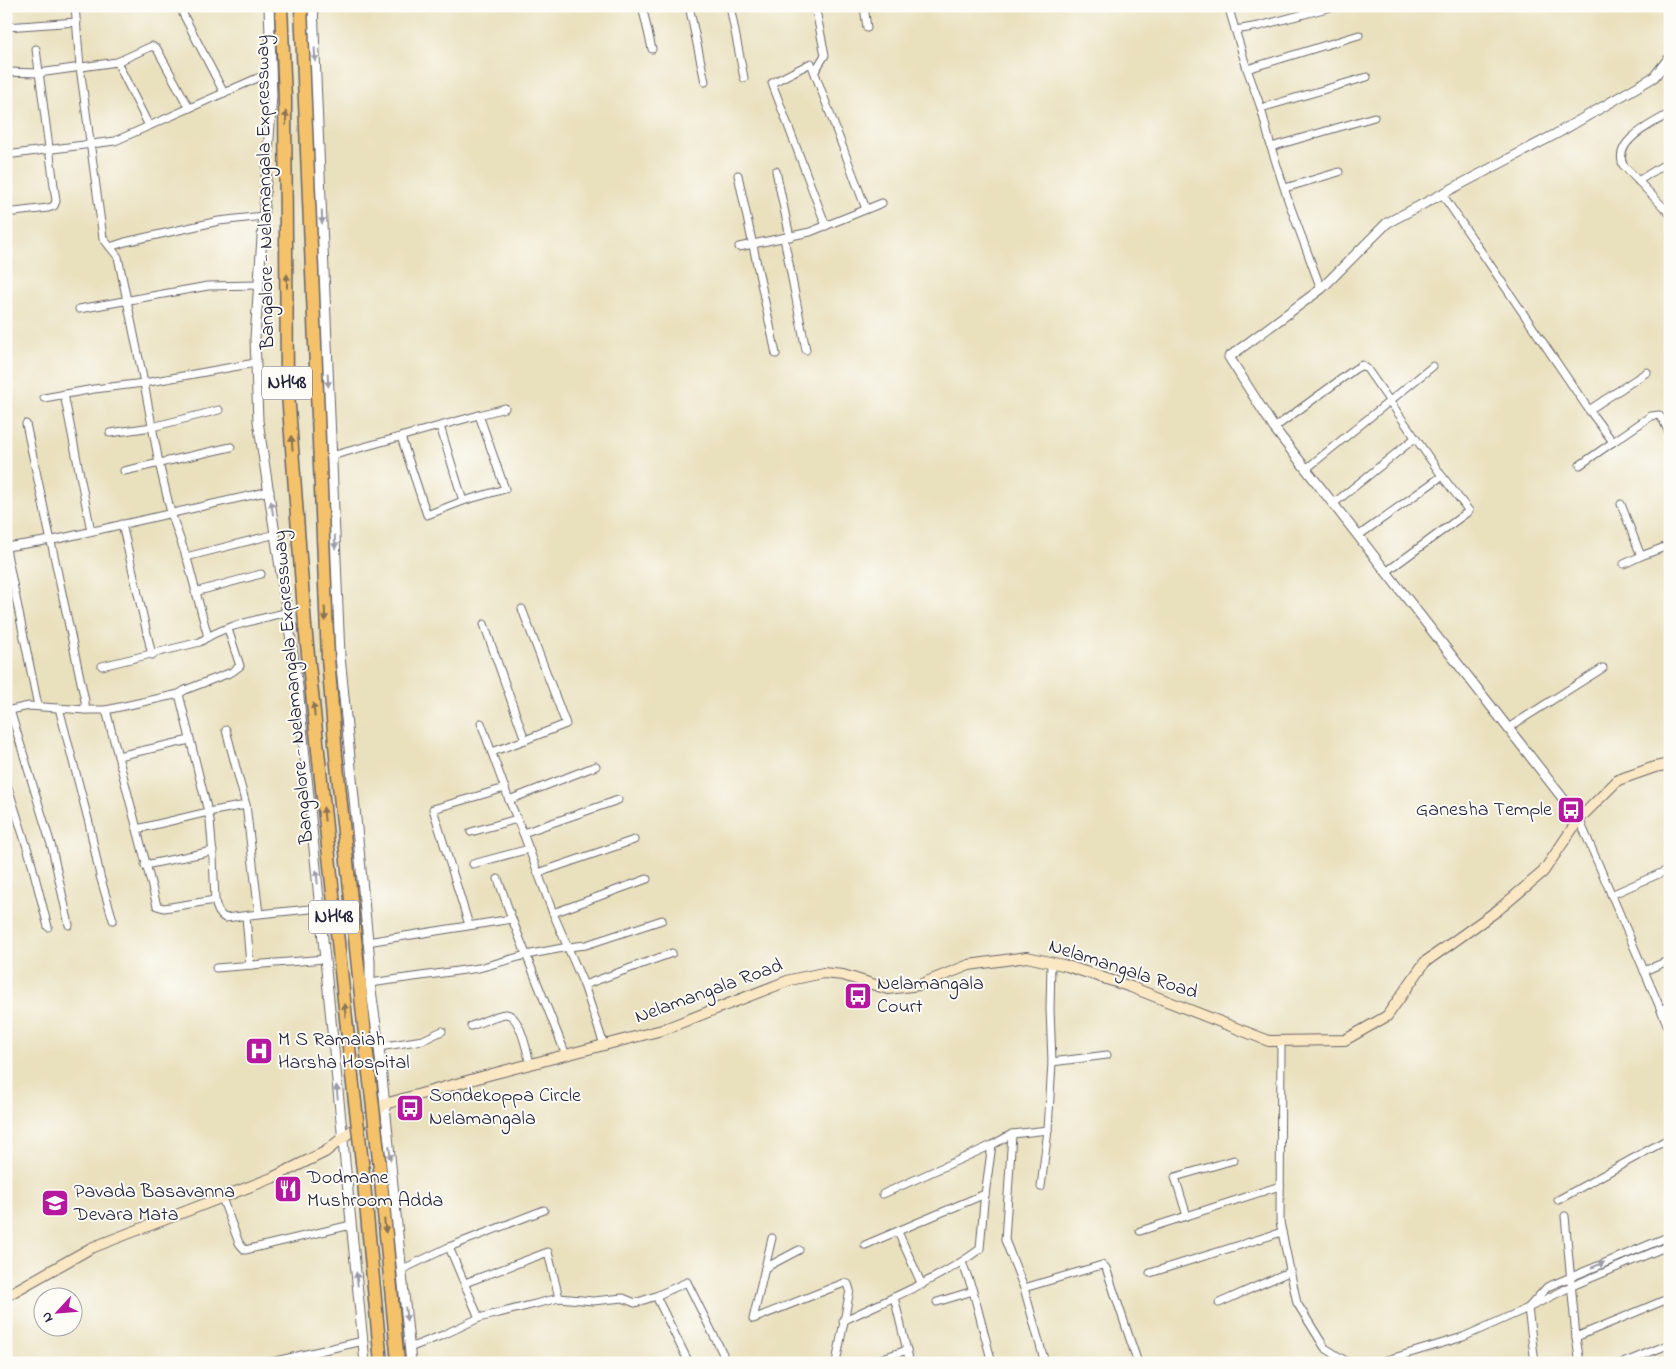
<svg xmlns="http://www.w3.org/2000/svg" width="1676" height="1369" font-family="'Indie Flower',sans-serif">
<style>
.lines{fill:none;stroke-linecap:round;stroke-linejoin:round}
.minor-casing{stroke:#686468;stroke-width:9}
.tertiary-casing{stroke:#686468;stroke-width:11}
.secondary-casing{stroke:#686468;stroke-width:12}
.motorway-casing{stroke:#686468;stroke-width:15}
.minor{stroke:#fff;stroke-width:7}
.tertiary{stroke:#fff;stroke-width:9}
.secondary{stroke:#fae7c3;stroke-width:10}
.motorway{stroke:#f3c26a;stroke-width:12}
.motorway-bridge-casing{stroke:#686468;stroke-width:15;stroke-linecap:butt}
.motorway-bridge{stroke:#f3c26a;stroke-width:12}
.oneway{fill:#9c9ca7}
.oneway2{fill:#8a7252}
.labels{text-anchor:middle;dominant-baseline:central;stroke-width:4;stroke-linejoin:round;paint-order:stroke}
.shield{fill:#fdfcf7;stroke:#646373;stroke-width:1}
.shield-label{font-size:19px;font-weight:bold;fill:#22223b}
.street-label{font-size:20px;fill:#22223b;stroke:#fdfcf7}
.poi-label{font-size:20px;fill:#22223b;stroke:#fdfcf7;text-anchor:start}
</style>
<rect width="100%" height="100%" fill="#fdfcf7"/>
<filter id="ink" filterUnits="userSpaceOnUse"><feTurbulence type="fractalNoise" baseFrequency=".02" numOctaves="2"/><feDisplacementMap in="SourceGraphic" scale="10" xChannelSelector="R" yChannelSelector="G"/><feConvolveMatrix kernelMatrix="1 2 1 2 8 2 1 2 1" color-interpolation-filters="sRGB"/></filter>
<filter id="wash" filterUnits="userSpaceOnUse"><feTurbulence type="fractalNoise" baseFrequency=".0096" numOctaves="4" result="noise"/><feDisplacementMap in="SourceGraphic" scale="20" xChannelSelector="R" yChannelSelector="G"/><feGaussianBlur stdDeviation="1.12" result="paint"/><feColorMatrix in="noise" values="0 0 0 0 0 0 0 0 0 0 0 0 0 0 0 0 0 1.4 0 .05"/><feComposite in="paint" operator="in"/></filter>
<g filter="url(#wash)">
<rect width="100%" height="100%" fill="#e9e0bd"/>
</g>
<g filter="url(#ink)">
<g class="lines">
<g class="minor-casing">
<g id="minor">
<polyline points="75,6 80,67 103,238 118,257 144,383 159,463 171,513 188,562 208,637"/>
<polyline points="642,6 652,49"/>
<polyline points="689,6 705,82"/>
<polyline points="730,6 744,78"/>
<polyline points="864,6 867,28"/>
<polyline points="1228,6 1247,69 1261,108 1271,147 1288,200 1321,289"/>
<polyline points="1229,10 1243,6"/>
<polyline points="183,14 224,93"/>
<polyline points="6,27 77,22"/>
<polyline points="1235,30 1259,26 1335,6"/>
<polyline points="117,62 149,126"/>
<polyline points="1247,69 1359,35"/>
<polyline points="815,71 825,55 815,6"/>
<polyline points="6,72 39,73 117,62 152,46 157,49 189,108"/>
<polyline points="1261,108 1367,77"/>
<path d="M1670,113C1653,124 1613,140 1623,165L1670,214"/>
<polyline points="1271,147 1374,117"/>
<polyline points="6,155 115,141 271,72"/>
<polyline points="776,171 790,237"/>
<polyline points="738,175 776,354"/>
<polyline points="1638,181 1670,161"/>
<polyline points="1285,188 1339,172"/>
<polyline points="1442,194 1589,410 1613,442 1651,416 1659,415 1664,422 1670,435"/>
<polyline points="6,213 48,208 54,206 56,201 36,49"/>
<polyline points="826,226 772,83 811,63 866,209"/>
<polyline points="784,238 806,350"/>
<polyline points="110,247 125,242 219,221 263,216"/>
<polyline points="739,247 810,232 882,203"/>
<polyline points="79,309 208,286 259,285"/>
<polyline points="64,394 91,531"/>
<polyline points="44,398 94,389 144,383 255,363"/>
<polyline points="1589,410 1647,372"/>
<polyline points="479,415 505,408"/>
<polyline points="26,424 85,701 85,710"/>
<polyline points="1274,428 1355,369 1362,365 1367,369 1442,476 1469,511 1386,572"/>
<polyline points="110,433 152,427 219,410"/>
<polyline points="401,437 427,515 463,501"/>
<polyline points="331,456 479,415 505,489 463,501 440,426"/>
<polyline points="1580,465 1613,442"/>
<polyline points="1306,469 1433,366"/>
<polyline points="124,471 231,447"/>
<polyline points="1333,504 1415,438"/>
<polyline points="1621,504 1641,556 1670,545"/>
<polyline points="122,524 152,655"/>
<polyline points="1358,536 1442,476"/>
<polyline points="6,547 58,539 270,491"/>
<polyline points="6,549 38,706"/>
<polyline points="186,557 276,534"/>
<polyline points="1624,564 1641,556"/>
<polyline points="195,592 261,574"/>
<polyline points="522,609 566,724 525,740"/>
<polyline points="484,624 525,740 492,752"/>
<path d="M102,666L200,642C224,625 258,620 287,612"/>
<polyline points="59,708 89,823 100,876 113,920"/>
<polyline points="10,710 52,848 69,925"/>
<polyline points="106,710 157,906 164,908 215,900 213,857 210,820 179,694"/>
<polyline points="6,711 29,706 85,710 106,710 179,694 185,690 232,672 240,666 228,629"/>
<polyline points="481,723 509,800 523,833 553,913 584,985 604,1045"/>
<polyline points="1508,728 1603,668"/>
<polyline points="226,730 246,805 259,914 320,908"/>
<polyline points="118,756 190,740"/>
<polyline points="6,781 30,857 48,927"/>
<polyline points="509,800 596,766"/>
<polyline points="1579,819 1670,1031"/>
<polyline points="137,829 208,812 246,805"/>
<polyline points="471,832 517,819"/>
<polyline points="523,833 618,800"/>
<polyline points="473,864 529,849"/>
<polyline points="145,865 213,851"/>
<polyline points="538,873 634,840"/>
<polyline points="1611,895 1670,869"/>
<path d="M215,900C216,907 218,914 225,918L259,914"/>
<polyline points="553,913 647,879"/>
<polyline points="246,916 250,965"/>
<polyline points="512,919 566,1055"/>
<polyline points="469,925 433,809 505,788"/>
<polyline points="367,942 512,919 498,879"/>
<polyline points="216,968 325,959"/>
<polyline points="1644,971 1670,960"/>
<polyline points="370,983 479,968 526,955 568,947 586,945 662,920"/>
<polyline points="584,985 672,953"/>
<polyline points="1661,1010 1670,1005"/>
<path d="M471,1026C480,1023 496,1015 505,1014C520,1013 527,1052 530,1064"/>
<polyline points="1281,1041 1280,1222 1282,1232 1297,1303 1325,1348 1349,1363"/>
<polyline points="379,1047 423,1040 442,1031"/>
<polyline points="1052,1062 1107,1055"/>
<polyline points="1012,1134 1005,1240 1024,1288 1045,1363"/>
<polyline points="1041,1187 1048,1130 1052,1062 1050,1009 1051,963"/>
<polyline points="883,1194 992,1145"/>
<polyline points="222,1198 239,1243 245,1250 351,1225"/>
<polyline points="1558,1200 1670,1138"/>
<polyline points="1187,1216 1175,1177 1234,1160"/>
<polyline points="1565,1216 1576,1337 1580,1363"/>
<polyline points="1140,1231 1280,1186"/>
<polyline points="898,1232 922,1285"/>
<polyline points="772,1238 753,1319 844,1283 848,1284 850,1290 836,1363"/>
<polyline points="865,1245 985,1194"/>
<polyline points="449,1247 479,1318"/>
<polyline points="962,1262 973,1291 992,1363"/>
<polyline points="765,1268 799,1250"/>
<polyline points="401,1270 449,1247 544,1210"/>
<polyline points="1150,1273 1282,1232"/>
<polyline points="465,1283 548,1252 559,1298"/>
<polyline points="1024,1288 1102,1265 1106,1268 1138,1363"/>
<polyline points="656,1296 687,1282 723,1354"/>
<polyline points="894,1297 910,1363"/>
<polyline points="937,1302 973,1291"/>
<polyline points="1219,1303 1291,1271"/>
<path d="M843,1321C890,1298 938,1280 980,1249L984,1202L992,1145L1012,1134L1048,1130"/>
<polyline points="1576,1337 1670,1298"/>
<polyline points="409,1348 443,1335 479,1318 559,1298 593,1301 623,1298 635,1303 656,1296 689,1363"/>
<polyline points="267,1363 363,1341"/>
<polyline points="868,1363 907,1350"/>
<polyline points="1377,1363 1463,1337 1528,1308 1572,1286 1670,1245"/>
<polyline points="1535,1363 1528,1308 1547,1287 1670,1236"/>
<polyline points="1623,1363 1670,1344"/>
</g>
</g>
<g class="tertiary-casing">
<g id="tertiary">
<polyline points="269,6 272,95 255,338 258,421 298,687 365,1363"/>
<polyline points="313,6 340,656 370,961 370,983 379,1047 411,1363"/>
<polyline points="1579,819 1274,428 1229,357 1321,289 1387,223 1556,134 1654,77 1670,57"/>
</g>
</g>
<g class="secondary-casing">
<polyline id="secondary" points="6,1296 91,1248 272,1178 325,1152 385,1104 492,1074 662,1030 790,980 823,973 843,975 888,989 919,985 969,965 1027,957 1067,966 1131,987 1269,1041 1345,1040 1387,1016 1425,962 1498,910 1543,872 1579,819 1618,780 1655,767 1670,764"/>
</g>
<g class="motorway-casing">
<g id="motorway">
<polyline points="281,6 285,99 287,379 305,626 352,1076"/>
<polyline points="301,6 328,658 336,756 369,1073"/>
<polyline points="379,1160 398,1363"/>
<polyline points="362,1162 381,1363"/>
</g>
</g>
<use href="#minor" class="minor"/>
<use href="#tertiary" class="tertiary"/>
<use href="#secondary" class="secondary"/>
<use href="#motorway" class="motorway"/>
<g class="motorway-bridge-casing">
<g id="motorway-bridge">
<polyline points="369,1073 379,1160"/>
<polyline points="352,1076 362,1162"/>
</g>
</g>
<use href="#motorway-bridge" class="motorway-bridge"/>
</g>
<defs><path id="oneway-solid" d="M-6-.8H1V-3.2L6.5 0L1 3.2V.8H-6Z" transform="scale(1.25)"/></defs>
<g class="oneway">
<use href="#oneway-solid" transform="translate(315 55) rotate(87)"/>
<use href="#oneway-solid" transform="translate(322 217) rotate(88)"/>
<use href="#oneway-solid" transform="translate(328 380) rotate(87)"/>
<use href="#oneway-solid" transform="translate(272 508) rotate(-99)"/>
<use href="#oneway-solid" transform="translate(335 542) rotate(88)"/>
<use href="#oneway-solid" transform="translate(317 877) rotate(-96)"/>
<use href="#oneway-solid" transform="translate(337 1092) rotate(-96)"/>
<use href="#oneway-solid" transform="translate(390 1153) rotate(84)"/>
<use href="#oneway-solid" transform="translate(1598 1265) rotate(-23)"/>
<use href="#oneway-solid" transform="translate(357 1279) rotate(-96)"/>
<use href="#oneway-solid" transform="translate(406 1314) rotate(84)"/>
</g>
<g class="oneway2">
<use href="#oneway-solid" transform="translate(286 118) rotate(-90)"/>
<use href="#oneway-solid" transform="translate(287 281) rotate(-90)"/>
<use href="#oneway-solid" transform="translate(292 443) rotate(-94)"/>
<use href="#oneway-solid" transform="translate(325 614) rotate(87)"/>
<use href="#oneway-solid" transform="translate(314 710) rotate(-96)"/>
<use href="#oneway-solid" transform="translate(324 814) rotate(-95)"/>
<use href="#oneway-solid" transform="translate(345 1010) rotate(-96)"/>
<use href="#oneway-solid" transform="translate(385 1226) rotate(84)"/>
</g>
</g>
<defs>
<g id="bus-square" transform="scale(1.4375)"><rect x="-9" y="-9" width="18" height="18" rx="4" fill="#b5179e" stroke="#fdfcf7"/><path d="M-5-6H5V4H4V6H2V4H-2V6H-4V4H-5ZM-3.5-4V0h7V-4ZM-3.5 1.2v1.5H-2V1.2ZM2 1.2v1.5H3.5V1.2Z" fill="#fff"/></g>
<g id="hospital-square" transform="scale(1.4375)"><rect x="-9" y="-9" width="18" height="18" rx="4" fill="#b5179e" stroke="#fdfcf7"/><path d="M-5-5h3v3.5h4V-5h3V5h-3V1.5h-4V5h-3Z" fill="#fff"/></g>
<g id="restaurant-square" transform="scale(1.4375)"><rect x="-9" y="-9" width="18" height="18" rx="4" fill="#b5179e" stroke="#fdfcf7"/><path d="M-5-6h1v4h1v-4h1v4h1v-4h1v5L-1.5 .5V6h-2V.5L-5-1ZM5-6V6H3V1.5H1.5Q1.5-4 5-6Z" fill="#fff"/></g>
<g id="school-square" transform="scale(1.4375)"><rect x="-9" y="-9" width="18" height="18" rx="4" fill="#b5179e" stroke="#fdfcf7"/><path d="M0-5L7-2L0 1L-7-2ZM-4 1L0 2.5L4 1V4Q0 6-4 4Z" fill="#fff"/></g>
</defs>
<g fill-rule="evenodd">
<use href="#bus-square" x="1571" y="810"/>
<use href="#bus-square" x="858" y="996"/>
<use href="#hospital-square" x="259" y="1051"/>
<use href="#bus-square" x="410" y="1108"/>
<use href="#restaurant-square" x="288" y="1189"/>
<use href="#school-square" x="55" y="1203"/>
</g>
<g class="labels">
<g class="shield">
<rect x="262" y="366.5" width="50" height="33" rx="4"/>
<rect x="309" y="900.5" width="50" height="33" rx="4"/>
</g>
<g class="shield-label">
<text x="287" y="383">NH48</text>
<text x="334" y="917">NH48</text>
</g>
<g class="street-label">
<text transform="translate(266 192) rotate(-91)">Bangalore - Nelamangala Expressway</text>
<text transform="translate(294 687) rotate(-95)">Bangalore - Nelamangala Expressway</text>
<text transform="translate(1123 970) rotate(18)">Nelamangala Road</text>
<text transform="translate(709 992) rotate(-20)">Nelamangala Road</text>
</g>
<g class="poi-label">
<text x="1552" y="810" text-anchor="end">Ganesha Temple</text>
<text x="877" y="984">Nelamangala<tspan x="877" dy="23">Court</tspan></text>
<text x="278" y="1040">M S Ramaiah<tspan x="278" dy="23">Harsha Hospital</tspan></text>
<text x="429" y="1096">Sondekoppa Circle<tspan x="429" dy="23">Nelamangala</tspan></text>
<text x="307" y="1178">Dodmane<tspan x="307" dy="23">Mushroom Adda</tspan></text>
<text x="74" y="1192">Pavada Basavanna<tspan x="74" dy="23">Devara Mata</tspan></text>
</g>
</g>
<rect width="1676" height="1369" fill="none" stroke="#fdfcf7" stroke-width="25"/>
<g transform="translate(58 1312) rotate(244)"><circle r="24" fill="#fdfcf7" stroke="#a5a5ac"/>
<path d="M0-4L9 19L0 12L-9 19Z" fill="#b5179e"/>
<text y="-8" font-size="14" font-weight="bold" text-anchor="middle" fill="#22223b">N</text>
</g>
</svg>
